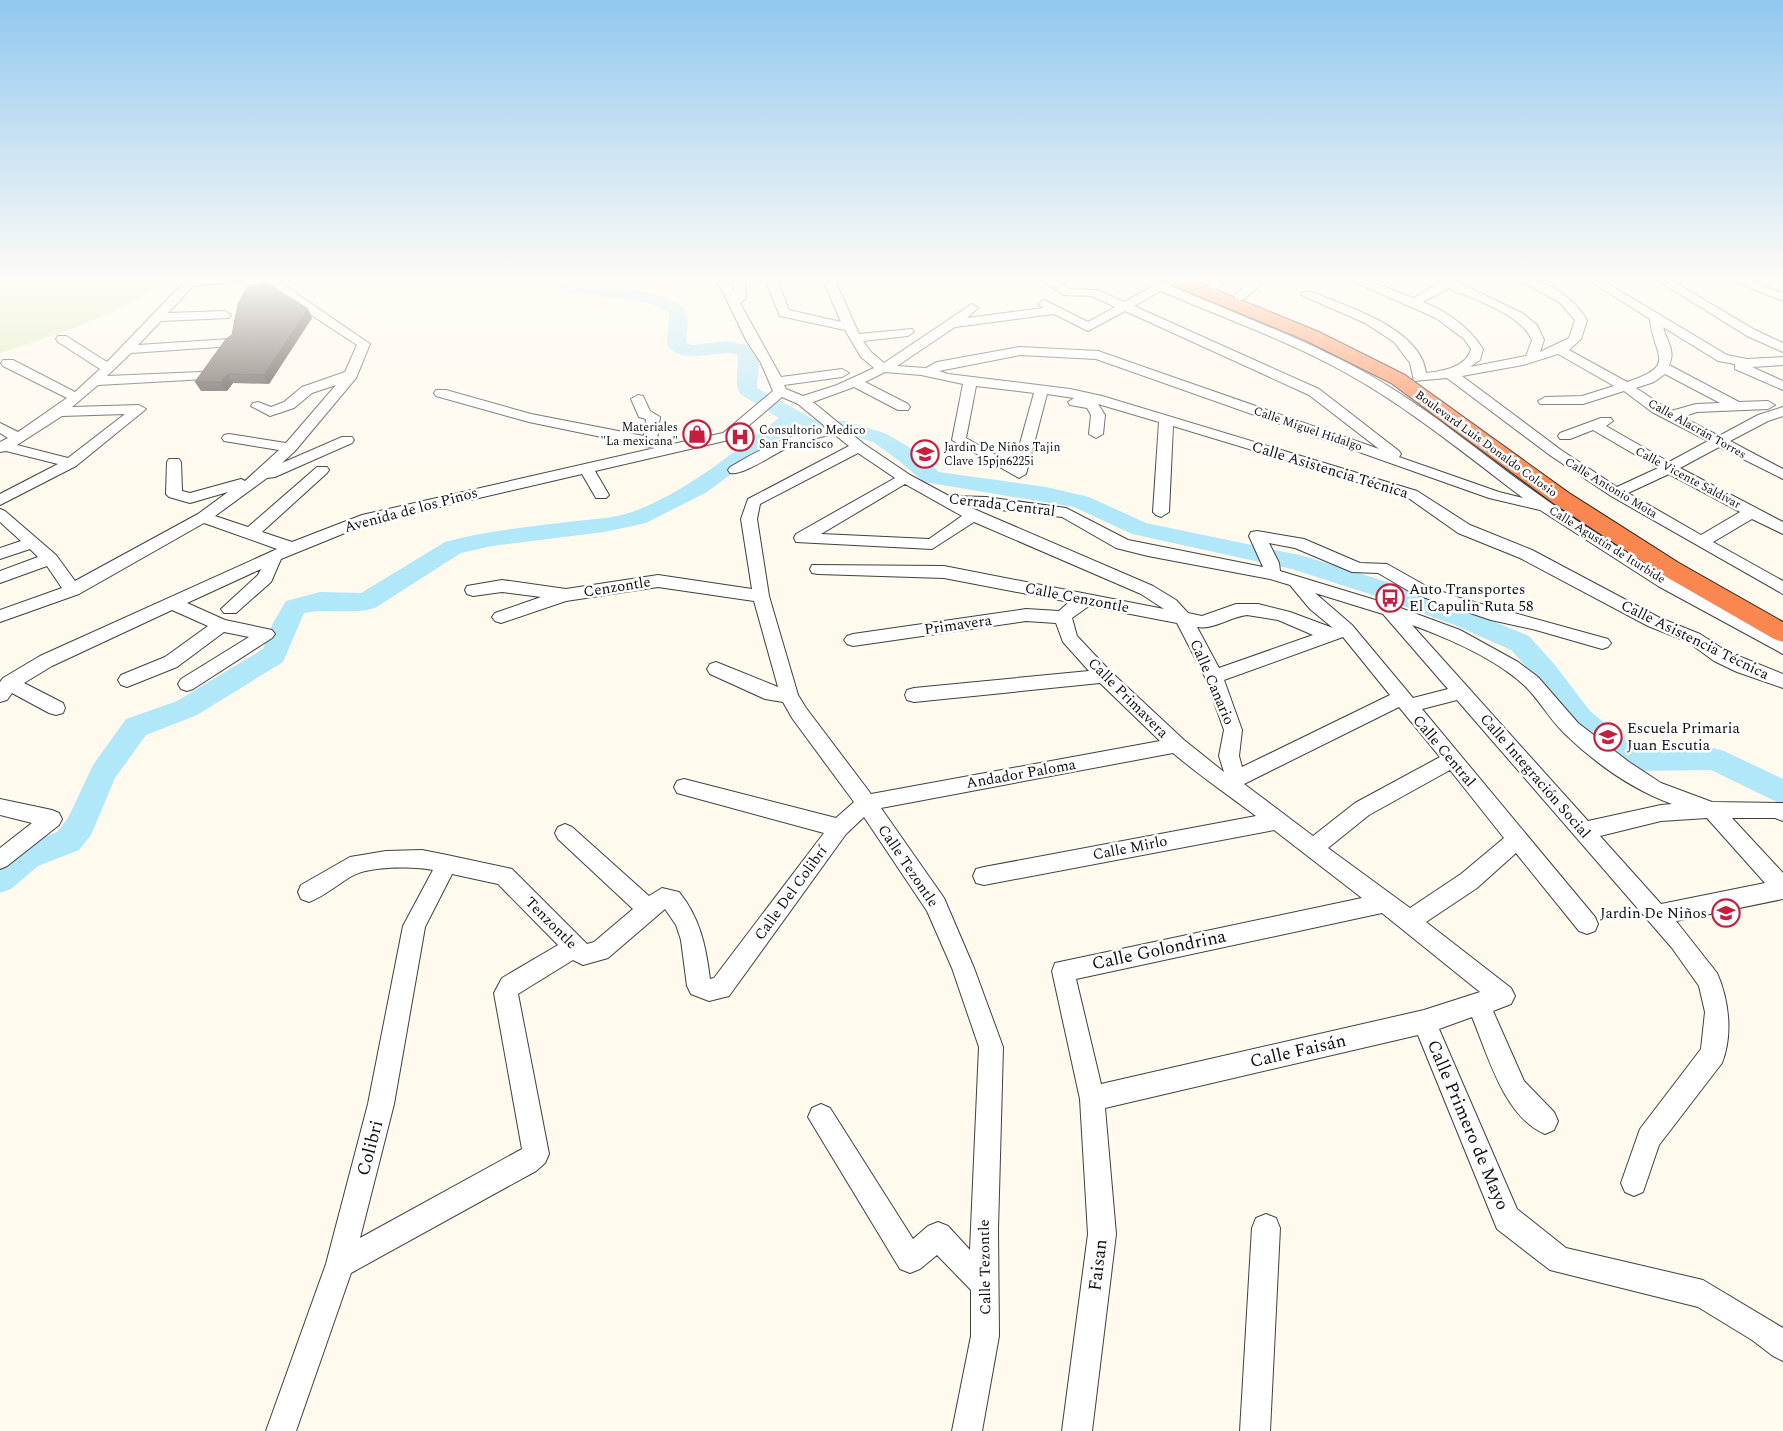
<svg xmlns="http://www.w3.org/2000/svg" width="1783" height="1431" font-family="Spectral,serif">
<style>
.green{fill:#d9ebb6}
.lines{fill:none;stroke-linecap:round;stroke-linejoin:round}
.river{fill:#b0e7f9;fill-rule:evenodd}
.minor-casing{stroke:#404040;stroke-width:2}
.highway-casing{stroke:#1e1e1e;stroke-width:2}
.minor{fill:#fff;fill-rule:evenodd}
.highway{fill:#fb8750;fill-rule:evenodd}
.wall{fill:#4b423f}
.shaded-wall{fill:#3d3633}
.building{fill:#574d49;stroke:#3d3633}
.labels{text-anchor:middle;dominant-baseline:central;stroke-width:5;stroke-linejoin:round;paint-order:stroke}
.far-poi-label{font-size:12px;fill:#0d0d0d;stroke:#fff;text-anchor:start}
.far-street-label{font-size:12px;fill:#0d0d0d;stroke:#fff}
.street-label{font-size:15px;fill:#0d0d0d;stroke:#fff}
.poi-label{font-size:15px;fill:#0d0d0d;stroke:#fff;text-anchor:start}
.near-street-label{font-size:18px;fill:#0d0d0d;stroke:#fff}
</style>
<rect width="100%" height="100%" fill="#fff9ee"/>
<path class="green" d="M0,280H169C119,315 58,334 0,353Z"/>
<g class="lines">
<path class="river" d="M549,280H566L653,293L684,306L688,323L686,342L692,345L728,341L752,346L759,363L757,388L813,419L846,421L887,434L914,450L939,472L1046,487L1089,497L1146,523L1304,556L1397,585L1475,614L1529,636L1555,665L1590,711L1618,734L1642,749L1714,748L1724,751L1783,779V805L1711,770L1637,771L1627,768L1598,750L1570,725L1537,679L1511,650L1457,626L1379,597L1292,569L1132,534L1074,507L924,482L898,460L873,442L844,433L810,431L795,426L707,492L646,523L604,532L492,546L461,553L375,608C352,615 327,608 304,613L283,662L197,715L146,735L115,778L91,835L79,850L38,866L11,889L0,893V860L16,848L57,832L68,818L93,765L126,719L177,701L263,649L273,623L286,601L320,592L361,593L445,542C485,531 527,527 568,522C589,519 613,519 632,512C687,492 733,452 779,418L740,394C733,384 740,366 737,354C716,350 681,366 667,345L669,313L649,303L555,290Z"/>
<g class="minor-casing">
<g id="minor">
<path d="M186,280H277L370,344L356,378L295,451L282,463L342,437H352L354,440L352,443L275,477L267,478L215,516L248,527L317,467H327L329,470L327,473L262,532L292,542L362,515L655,448L529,422L436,396L434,393L436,390H446L531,414L644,436L646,419L639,417L631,399L638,395L643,396L650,411L660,417L657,440L673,444L723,433L773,391L761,363L746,340L721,288L714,280H726L734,291L733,280H745L746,298L740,303L781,377L842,369L849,373L842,377L784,385L786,389L803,396L837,385L874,368L861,357L845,330L780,316L765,280H777L789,310L841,322L823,280H835L859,334L912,329L914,332L908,336L863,341L871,352L884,363L972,304L978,308L967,318L1043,308L1038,304L1044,300L1088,322L1115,307L1092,296L1064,295L1041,280H1056L1070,289L1098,290L1124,302L1152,287L1141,280H1157C1232,313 1310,340 1380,381C1442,418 1496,466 1555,506C1628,556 1705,600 1783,640V654L1658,586L1540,510L1489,498L1096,359L1020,355L939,371L948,374L1070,389L1102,396L1417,491L1470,525L1532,550L1660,618L1700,634L1726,651L1783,674V688L1737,672L1714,661L1688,642L1648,626L1520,558L1458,533L1407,497L1173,426L1169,512L1161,517L1156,515L1153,512L1159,422L1098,404L1105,415L1103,434L1096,438L1089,434L1091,415L1087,408L1070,405L1068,402L1074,398L1047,394L1026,474L1019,478L952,440L963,384L921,375L885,372L865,382L908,404L910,407L908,410H898L854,387L813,402L864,444L910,475L949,496L986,497L1066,508L1128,540L1263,567L1249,536L1251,532L1257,531L1304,539L1360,563L1387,564L1426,586L1460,598L1608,639L1611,643L1608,647L1602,649L1536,630L1491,620L1414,594L1378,573L1352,572L1295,548L1269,543L1279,563L1280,571L1395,606L1460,630L1518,662L1538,677L1578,723L1629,762L1661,783L1712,802L1783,803V821L1775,818H1732L1783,873V899L1676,921L1717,973C1729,1000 1733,1035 1722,1063L1659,1145L1643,1192L1634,1196L1625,1192L1621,1183L1640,1129L1701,1049L1705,1012L1699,986L1672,948L1457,700L1422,709L1595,917L1598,924L1595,931L1587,934L1579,931L1516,853L1477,888L1426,922L1511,988L1515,996L1511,1004L1493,1011L1524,1081L1554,1112L1558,1121L1554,1130L1545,1134C1504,1117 1488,1055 1472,1017L1439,1029L1517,1209L1566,1248L1703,1280L1783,1328V1361L1773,1356L1752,1340L1698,1307L1550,1270L1497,1229L1418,1035L1105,1108L1116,1234L1092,1431H1062L1088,1234L1080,1099L1052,971L1055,963L1362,898L1274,830L984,885L976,883L973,876L976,869L984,867L1256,816C1228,795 1200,776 1173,753L881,808L944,898L974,968L1003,1047L998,1229L999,1336L982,1431H952L971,1336V1290L937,1255L920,1269L910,1273L900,1269L808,1117L812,1108L821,1104L830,1108L913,1239L928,1226L938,1222L948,1226L970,1250L979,1047L952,968L927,911L864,817L846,834L729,996L709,1001L691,994L687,986L681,940L676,925L665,909L608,958L583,965L573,960L518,994L549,1154L545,1163L536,1171L351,1273L296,1431H266L326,1264L368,1104L403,926L433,870C414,866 369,866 352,876C338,884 325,896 309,902L301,899L298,892L301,885L350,857L386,851L422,850L447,855L512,869L587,944L594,942L633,909L558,839L555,833L558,827L565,824L572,827L649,896L662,888L679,892C700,918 706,946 710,979L714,978L824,833L677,793L674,787L677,781L684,779L836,818L854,802L792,718L783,702L765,699L710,674L707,669L710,664L716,662L778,687L754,601L658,587L566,601L501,623L495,621L492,617L495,613L541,597L502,592L473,596L467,594L465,590L467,586L502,580L566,589L658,575L752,589L741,519L748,499L849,446L834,434C819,437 804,441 789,447C775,453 743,476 730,473L728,470L730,467C760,449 791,434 826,427L798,404L782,397L733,439L595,471L609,495L606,498H596L582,474L367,524L281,559L271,582L236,613H224L221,609L258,575L261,569L187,603L225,620L272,630L275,634L272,638L193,689L187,691L181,689L178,684L181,679L249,637L224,632L177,667L127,687L121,685L118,680L121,675L165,657L208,626L172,610L52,666L24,683L63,703L65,708L63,713L56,715L49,713L12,693L7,700L0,702V682L3,678L40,656L277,549L204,523L79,594L0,622V610L62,588L47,566L0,583V571L38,557L30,549L0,559V548L21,541L0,522V509L5,511L56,555L75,581L198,514L228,492L190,503L169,497L166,494L167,462L169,459H179L181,462L182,491L190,493L241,479L245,481L279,450L224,441L222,438L224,435L229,434L286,443L336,385L312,393L294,408L270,416L251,406L253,403L258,402L271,407L284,402L302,387L345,372L357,345L267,286L234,282L193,286L168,313L225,311L231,315L229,318L161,321L138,345L229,339L235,343L233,346L131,353L107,376L201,372L208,376L206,379L98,385L72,407L139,405L146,409L76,466L0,505V494L58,464L6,451L0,452V442L8,438L0,433V423L18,432L67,398L3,366L1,363L3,360H13L75,392L100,369L58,342L56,339L58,336H66L107,362ZM1161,291C1223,318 1287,340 1346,373C1409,408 1465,454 1523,498L1499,492L1399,457L1401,454L1399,451L1319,389L1134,306ZM1125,311L1309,395L1379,449L1098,351L1020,347L937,362L926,368L897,366L955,327L1054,314L1088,331ZM976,386L1034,393L1014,465L966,438ZM125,414L68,458L17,445L62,416ZM858,453L895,478L796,534L794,538L796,542L932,549L974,522L1141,594L1164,609L944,566L812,565L810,569L812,573L818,574L944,578L1069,602L1059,611L1026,609L853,634L847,636L844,640L847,644L853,646L1026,621L1056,623L1063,642L1089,671L914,688L907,690L905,695L907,700L914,702L1100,683L1160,741L871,794L806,708L798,695L769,596L757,519L760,504ZM905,484L962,516L929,539L821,534ZM967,506L1062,517L1116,548L1148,556L1270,579L1290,585L1310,609L1333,628L1290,612L1258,604H1236L1202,616L1188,613L1176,600L1153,586ZM1315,593L1383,614L1448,689L1413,698L1352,625ZM1089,606L1177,623L1205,677L1224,730L1219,756L1224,772L1184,740L1110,671L1077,636L1072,618ZM1247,615L1278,620L1313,635L1219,668L1197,627C1213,630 1230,617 1247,615ZM1412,625C1448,638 1498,660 1526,687C1540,701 1550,720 1565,734C1595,763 1633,790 1672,804L1661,805L1588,821ZM1343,637L1390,695L1242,767L1239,756L1242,730L1224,680ZM1399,707L1440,757L1355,803L1313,836L1244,784ZM1450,770L1504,838L1461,874L1410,908L1328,848L1369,815ZM1707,818L1765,883L1661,904L1600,836L1661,821ZM452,874L498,884L558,945L502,978L494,993L522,1149L360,1238L394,1104L425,927ZM1382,913L1480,992L1424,1010L1101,1084L1076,979Z"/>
<polygon points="1213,280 1225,280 1217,289 1213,291 1207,287"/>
<polygon points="1253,280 1266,280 1243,300 1235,300 1235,294"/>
<path d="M1350,280H1367L1413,298L1440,283L1438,280H1453L1522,313L1537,325L1544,340L1540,352L1569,338L1575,320L1559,302L1518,280C1547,280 1572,295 1587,320L1581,339L1569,350L1627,382C1679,365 1653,356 1650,319L1588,280H1602L1727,355L1747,359L1783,357V365L1752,367L1783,381V390L1735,369V364L1718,361L1663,327C1667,341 1676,352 1669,365L1739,402L1768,401L1775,405L1768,409L1697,412L1682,417L1719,436L1758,415L1783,407V416L1768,421L1730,441L1783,469V479L1719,447L1680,468L1783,522V534L1752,519L1713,542L1783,581V594L1611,496L1551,456L1447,378L1414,381L1410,363L1394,342L1365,323L1301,295L1303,292C1312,290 1323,297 1332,300C1363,312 1422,334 1426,373C1442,371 1466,368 1471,349L1464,339L1436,318ZM1449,288C1474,300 1521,314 1532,340L1526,356L1470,367L1480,360L1483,349C1468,326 1448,312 1423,302ZM1558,354L1614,386L1582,396L1545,397L1538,401L1540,404H1583L1624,391L1652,412L1708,441L1669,462L1606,426L1613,421L1611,418H1601L1560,433L1558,436L1560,439H1570L1593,430L1658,468L1617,487L1561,450L1462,376L1523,365ZM1665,374L1720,403L1696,404L1671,411L1636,388L1654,382ZM1669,474L1740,512L1701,535L1628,493Z"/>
<polygon points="1657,280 1671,280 1755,330 1783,343 1783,352 1747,336"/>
<polygon points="1730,280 1747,280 1783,293 1783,301"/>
<polygon points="0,799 52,810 59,813 62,819 59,825 7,866 0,869 0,848 32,823 0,815"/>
<polygon points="1266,1214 1276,1218 1280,1228 1270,1431 1240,1431 1252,1228 1256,1218"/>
</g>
</g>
<g class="highway-casing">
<polygon id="highway" points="1168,280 1192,280 1319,332 1405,375 1569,493 1679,563 1783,622 1783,642 1774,639 1663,575 1553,503 1391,383 1305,340 1170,284"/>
</g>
<use href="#minor" class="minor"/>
<use href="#highway" class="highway"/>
</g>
<polygon class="wall" points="308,309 312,318 269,384 233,383 227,391 201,391 195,382"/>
<g class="shaded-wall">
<polygon points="308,309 312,318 269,384 264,375"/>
<polygon points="228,374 233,383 227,391 221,382"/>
</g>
<polygon class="building" points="267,283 308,309 264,375 228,374 221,382 195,382 226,339 232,335 238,304 247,288"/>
<linearGradient id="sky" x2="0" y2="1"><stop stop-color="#91c8ef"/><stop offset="0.58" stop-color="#fffcf7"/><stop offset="1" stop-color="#fffcf7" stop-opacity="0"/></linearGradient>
<rect width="1783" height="481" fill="url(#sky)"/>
<defs>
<g id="shop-ring" transform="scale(1.4375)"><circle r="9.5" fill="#fff" stroke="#c41f3d" stroke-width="1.5"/><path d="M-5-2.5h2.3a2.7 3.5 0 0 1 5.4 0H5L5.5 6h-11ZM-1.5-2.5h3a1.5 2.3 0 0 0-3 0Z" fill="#c41f3d"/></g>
<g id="hospital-ring" transform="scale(1.4375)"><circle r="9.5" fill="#fff" stroke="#c41f3d" stroke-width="1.5"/><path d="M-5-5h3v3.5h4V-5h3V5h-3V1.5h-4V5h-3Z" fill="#c41f3d"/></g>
<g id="school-ring" transform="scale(1.4375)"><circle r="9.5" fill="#fff" stroke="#c41f3d" stroke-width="1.5"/><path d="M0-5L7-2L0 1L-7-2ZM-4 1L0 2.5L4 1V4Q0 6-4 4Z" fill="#c41f3d"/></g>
<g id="bus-ring" transform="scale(1.4375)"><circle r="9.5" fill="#fff" stroke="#c41f3d" stroke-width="1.5"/><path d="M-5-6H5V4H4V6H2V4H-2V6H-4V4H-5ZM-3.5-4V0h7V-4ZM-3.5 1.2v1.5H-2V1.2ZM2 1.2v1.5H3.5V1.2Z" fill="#c41f3d"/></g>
</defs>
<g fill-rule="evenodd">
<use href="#shop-ring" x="697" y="434"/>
<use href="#hospital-ring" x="740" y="437"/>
<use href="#school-ring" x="925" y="454"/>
<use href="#bus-ring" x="1390" y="598"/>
<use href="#school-ring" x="1608" y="737"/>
<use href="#school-ring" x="1726" y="913"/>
</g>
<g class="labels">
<g class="far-poi-label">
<text x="678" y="427" text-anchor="end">Materiales<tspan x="678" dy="14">"La mexicana"</tspan></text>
<text x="759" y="430">Consultorio Medico<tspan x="759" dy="14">San Francisco</tspan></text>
<text x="944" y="447">Jardin De Niños Tajin<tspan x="944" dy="14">Clave 15pjn6225i</tspan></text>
</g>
<g class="far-street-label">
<text transform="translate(1308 429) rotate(19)">Calle Miguel Hidalgo</text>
<text transform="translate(1697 429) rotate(29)">Calle Alacrán Torres</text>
<text transform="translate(1486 444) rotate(36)">Boulevard Luis Donaldo Colosio</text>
<text transform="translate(1688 478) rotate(28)">Calle Vicente Saldívar</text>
<text transform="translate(1611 488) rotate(31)">Calle Antonio Mota</text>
<text transform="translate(1607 545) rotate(32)">Calle Agustín de Iturbide</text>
</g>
<g class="street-label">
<text transform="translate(1330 470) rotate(17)">Calle Asistencia Técnica</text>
<text transform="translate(1002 505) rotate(7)">Cerrada Central</text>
<text transform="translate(411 510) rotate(-15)">Avenida de los Pinos</text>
<text transform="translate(617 587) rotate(-9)">Cenzontle</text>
<text transform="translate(1077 598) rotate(11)">Calle Cenzontle</text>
<text transform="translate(958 625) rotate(-8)">Primavera</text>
<text transform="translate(1695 640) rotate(26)">Calle Asistencia Técnica</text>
<text transform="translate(1212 682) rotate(67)">Calle Canario</text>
<text transform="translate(1128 698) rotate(45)">Calle Primavera</text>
<text transform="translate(1444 751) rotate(50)">Calle Central</text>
<text transform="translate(1021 774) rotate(-10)">Andador Paloma</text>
<text transform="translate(1535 776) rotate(49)">Calle Integración Social</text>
<text transform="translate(1130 848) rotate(-11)">Calle Mirlo</text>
<text transform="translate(908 866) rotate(56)">Calle Tezontle</text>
<text transform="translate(791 893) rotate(-54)">Calle Del Colibrí</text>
<text transform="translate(551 923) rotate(45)">Tenzontle</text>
<text transform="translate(985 1267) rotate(-91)">Calle Tezontle</text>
</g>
<g class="poi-label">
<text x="1409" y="589">Auto Transportes<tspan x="1409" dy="17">El Capulin Ruta 58</tspan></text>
<text x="1627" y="728">Escuela Primaria<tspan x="1627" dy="17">Juan Escutia</tspan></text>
<text x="1707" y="913" text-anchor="end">Jardin De Niños</text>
</g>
<g class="near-street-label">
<text transform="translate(1159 950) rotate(-12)">Calle Golondrina</text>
<text transform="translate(1298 1051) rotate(-13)">Calle Faisán</text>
<text transform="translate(1468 1125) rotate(67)">Calle Primero de Mayo</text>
<text transform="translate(370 1148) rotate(-75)">Colibri</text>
<text transform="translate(1098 1265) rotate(-83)">Faisan</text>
</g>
</g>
</svg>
